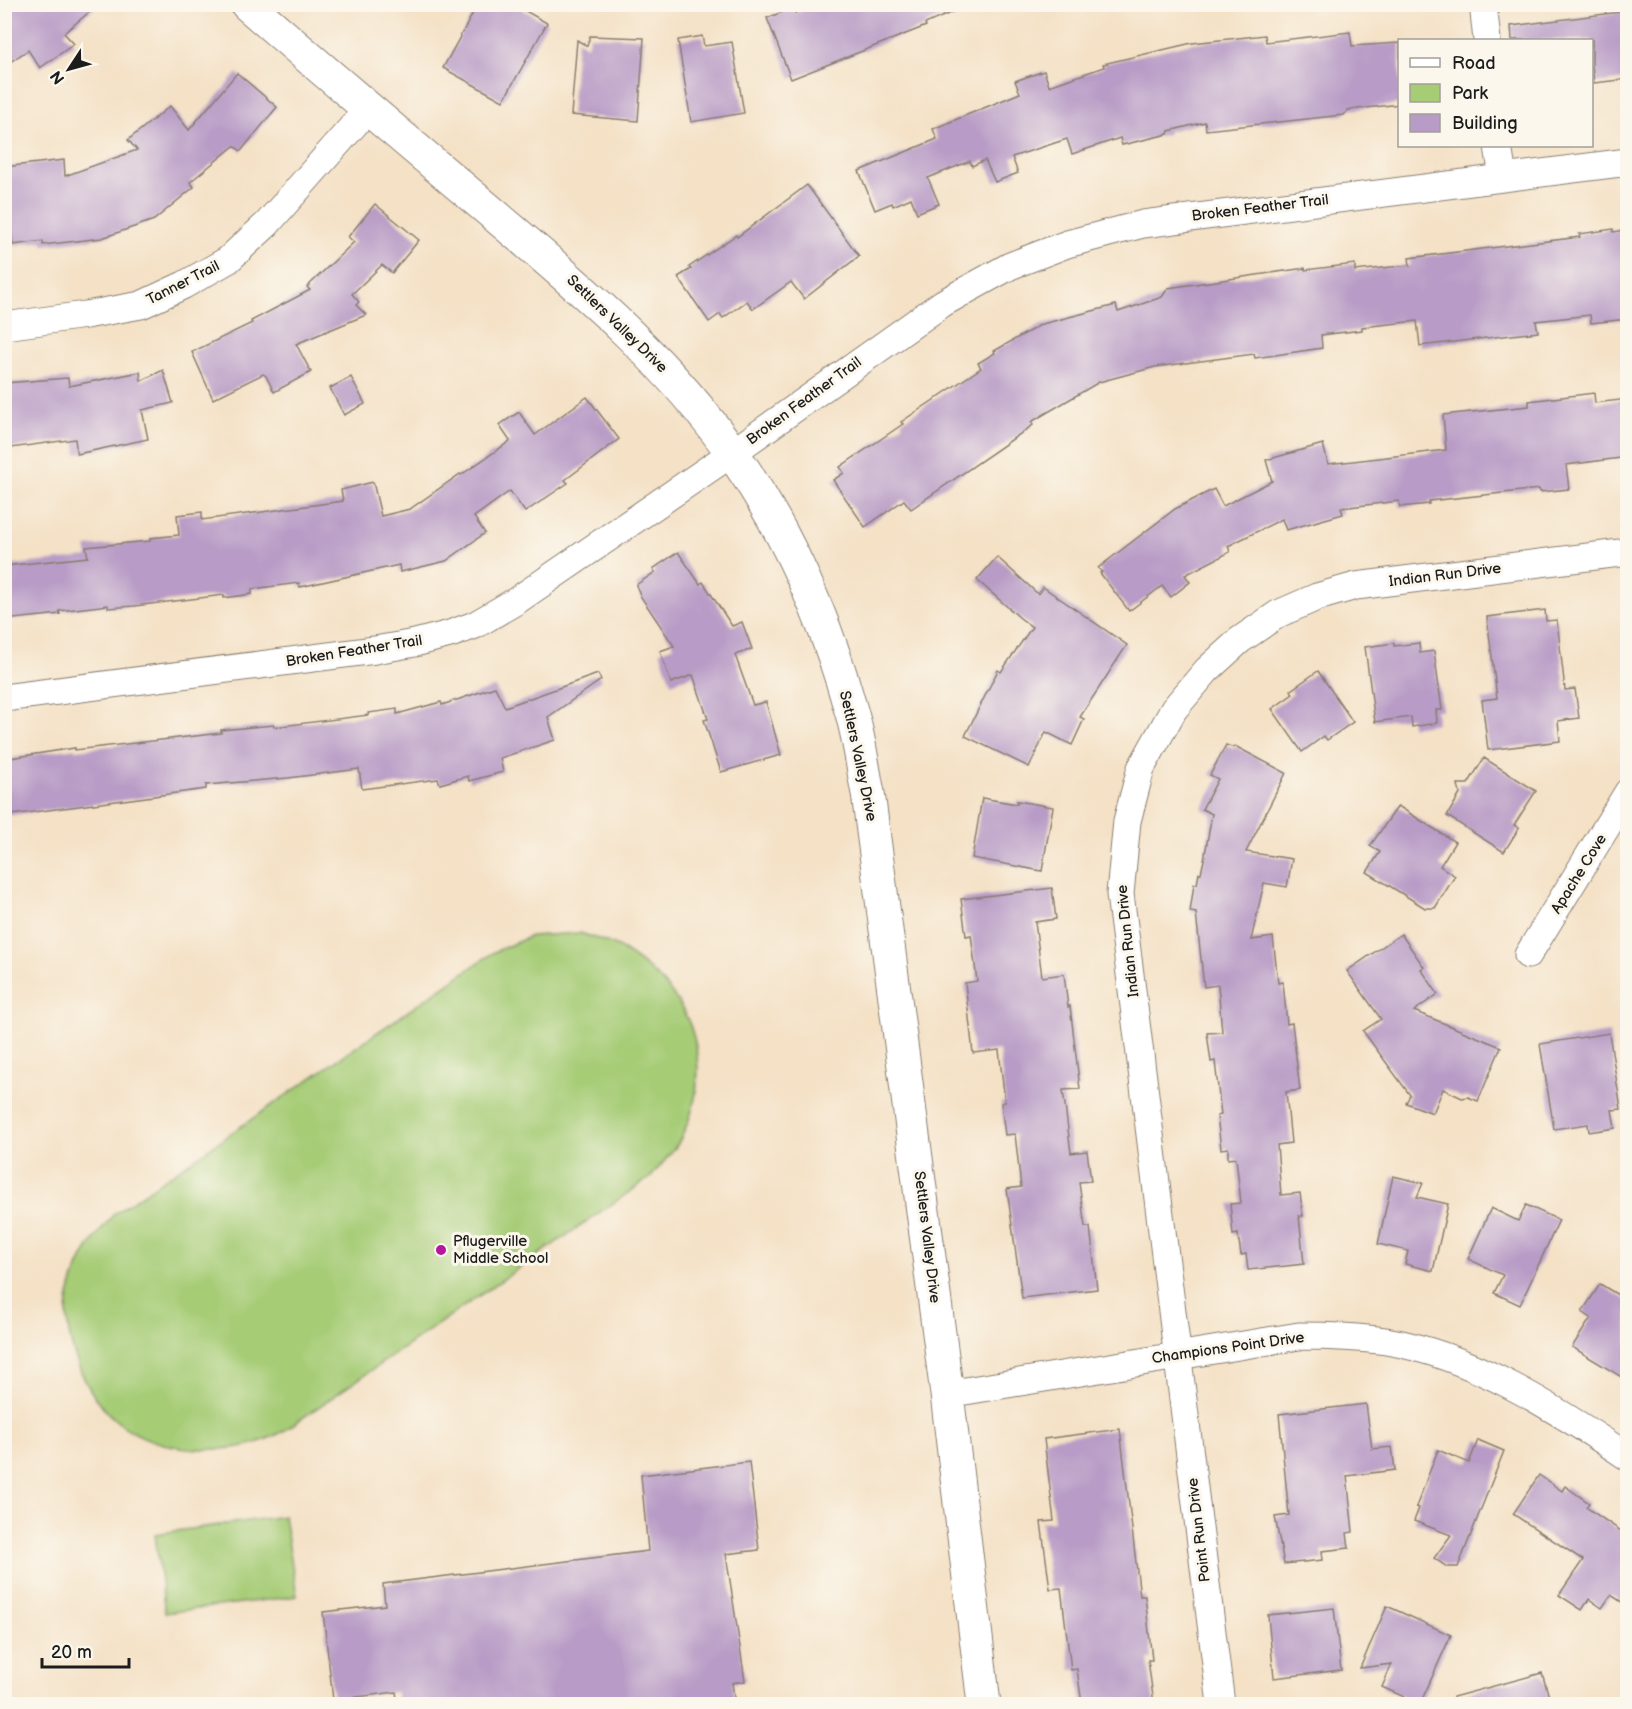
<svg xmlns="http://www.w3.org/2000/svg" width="1632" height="1709" font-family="'Balsamiq Sans',sans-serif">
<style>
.green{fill:#a6cc76;stroke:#617449;stroke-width:1.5}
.building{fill:#b89bc6}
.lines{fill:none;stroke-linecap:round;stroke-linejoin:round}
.street-casing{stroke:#887e71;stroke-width:29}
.secondary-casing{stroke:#887e71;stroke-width:35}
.street{stroke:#fff;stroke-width:27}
.secondary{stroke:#fff;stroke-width:33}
.poi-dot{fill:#b5179e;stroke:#fbf7ec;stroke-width:2}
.labels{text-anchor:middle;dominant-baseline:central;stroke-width:6;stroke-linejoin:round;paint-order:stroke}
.street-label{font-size:15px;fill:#1c1c1c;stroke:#fbf7ec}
.poi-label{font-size:15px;fill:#1c1c1c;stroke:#fbf7ec;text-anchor:start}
</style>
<rect width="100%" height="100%" fill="#fbf7ec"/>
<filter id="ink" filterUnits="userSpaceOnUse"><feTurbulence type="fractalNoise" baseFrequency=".0167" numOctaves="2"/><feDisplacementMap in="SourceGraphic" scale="12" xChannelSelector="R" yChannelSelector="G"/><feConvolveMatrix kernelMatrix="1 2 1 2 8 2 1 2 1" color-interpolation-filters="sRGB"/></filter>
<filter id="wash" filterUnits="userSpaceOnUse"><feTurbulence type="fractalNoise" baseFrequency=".008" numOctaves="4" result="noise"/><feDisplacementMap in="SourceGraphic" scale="24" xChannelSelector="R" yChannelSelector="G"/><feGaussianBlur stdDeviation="1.35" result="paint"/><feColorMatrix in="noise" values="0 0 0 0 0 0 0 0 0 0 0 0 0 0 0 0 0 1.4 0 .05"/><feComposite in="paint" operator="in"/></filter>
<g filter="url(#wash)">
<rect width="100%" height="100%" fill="#f4e1c6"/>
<g class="green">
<path d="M580,933C594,938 611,942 623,950C647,965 671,987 684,1012C706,1053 700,1106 677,1145C669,1156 659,1167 651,1177L282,1432C253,1447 231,1450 199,1449C132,1446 92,1413 73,1350C68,1333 65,1314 69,1296C77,1261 91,1241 114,1214L494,952L531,936Z"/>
<polygon points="284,1516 297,1596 165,1613 155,1534"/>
</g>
<g id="blocks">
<g class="building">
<polygon points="4,4 99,4 64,33 74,44 40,68 28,50 4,66"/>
<polygon points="478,4 513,4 547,23 503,101 443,68"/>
<polygon points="816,4 971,4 925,24 926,26 791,79 767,18 793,8 795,13"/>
<polygon points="1628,11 1628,79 1594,83 1592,65 1592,40 1512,40 1511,26"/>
<polygon points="1350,32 1352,46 1400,43 1400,104 1348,110 1344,115 1334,116 1206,130 1205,122 1169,131 1168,134 1122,145 1120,138 1072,154 1067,139 1012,157 1018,173 995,182 985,160 972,166 970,161 928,178 939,204 917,213 911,198 893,206 892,203 875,210 859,171 937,139 933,129 1020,93 1015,81 1044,71 1049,86 1104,67 1103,64 1192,43 1265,35 1266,42"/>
<polygon points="590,36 644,38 638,121 571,115 577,40 587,46"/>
<polygon points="702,36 704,46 732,42 744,113 691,122 678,40"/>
<polygon points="237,73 277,107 241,151 234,146 190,182 194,187 154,220 102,238 43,245 43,241 13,245 4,167 64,160 65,176 137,150 128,140 170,106 189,130"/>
<polygon points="807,185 859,256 804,299 791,282 753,309 747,301 723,318 720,314 709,322 678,277 691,269 689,267 736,235 737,237"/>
<polygon points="375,204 419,240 392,273 382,265 352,294 359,302 356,305 366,315 296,344 311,372 274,392 266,376 263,374 213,399 192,352 252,323 251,321 310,290 307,287 354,242 348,237"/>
<polygon points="1613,229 1613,232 1628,230 1628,319 1591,323 1590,315 1536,321 1538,332 1420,346 1417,321 1362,327 1362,330 1321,335 1322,348 1255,358 1254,354 1155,367 1099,382 1031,422 1033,425 911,509 904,500 865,527 833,480 844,473 840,467 903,424 901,422 981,368 978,363 995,353 994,351 1042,324 1116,305 1118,312 1162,297 1168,288 1305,268 1305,270 1355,264 1355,271 1410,265 1409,258 1580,237 1579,234"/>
<polygon points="163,370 173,403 142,410 148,439 77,454 75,439 4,449 4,383 68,378 69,386 140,372 141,381"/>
<polygon points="351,377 365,404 344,415 330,388"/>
<polygon points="1594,393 1595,403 1628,399 1628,457 1566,465 1569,489 1540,492 1539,489 1429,501 1429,504 1400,507 1399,501 1341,508 1343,514 1286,530 1282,519 1228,546 1230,552 1185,575 1190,582 1171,597 1162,586 1129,611 1100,573 1102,572 1098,568 1175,509 1214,489 1223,506 1272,481 1266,460 1323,444 1328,464 1446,450 1443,415 1529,406 1529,401"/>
<polygon points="587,397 619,439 565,480 568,483 525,512 510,491 474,517 485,533 446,561 400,572 399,565 300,587 299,583 252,589 252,594 224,598 224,595 134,606 108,608 108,605 59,611 60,614 4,620 4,566 88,557 86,547 150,541 150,538 179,535 177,515 202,512 202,520 343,501 341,490 373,482 381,516 410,509 460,474 461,475 510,441 499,425 519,412 535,435"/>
<polygon points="678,552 700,584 703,582 732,626 742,622 752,649 735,655 753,705 766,702 781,755 721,772 704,720 708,719 693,675 671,683 660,651 674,646 641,597 636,585 655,572 653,569"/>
<polygon points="997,557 1038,594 1043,587 1127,645 1080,717 1084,719 1072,745 1046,732 1029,767 965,736 998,670 1001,672 1032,627 1020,618 977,580"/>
<polygon points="1545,610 1546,621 1557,620 1565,690 1575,689 1579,718 1558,721 1560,741 1488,750 1482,700 1497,698 1487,617"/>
<polygon points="1394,643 1394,646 1419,643 1420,653 1434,651 1442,710 1436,710 1437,723 1412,727 1411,717 1375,722 1365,647"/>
<polygon points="1318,671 1353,722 1327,740 1324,736 1302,752 1272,709 1293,694 1291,690"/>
<polygon points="598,674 601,680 548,717 555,740 500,758 503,772 469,781 468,776 440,784 438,779 362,789 359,769 288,778 206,785 206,789 4,816 4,759 75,748 75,750 221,733 221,730 274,725 274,727 369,715 368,713 397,709 397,714 441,702 442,705 495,687 505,707"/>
<polygon points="1226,745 1234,748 1235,746 1286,773 1246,852 1292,859 1287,887 1264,883 1251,940 1273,937 1278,983 1283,982 1287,1024 1292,1023 1300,1090 1286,1092 1291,1143 1277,1145 1281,1195 1300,1193 1303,1216 1299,1216 1304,1264 1248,1270 1246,1254 1241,1255 1238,1234 1233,1235 1230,1204 1241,1203 1236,1158 1228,1159 1228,1148 1221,1149 1217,1116 1221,1115 1215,1061 1211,1062 1207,1033 1222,1032 1218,985 1204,987 1196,913 1190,912 1194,884 1197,884 1199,873 1201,873 1204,860 1212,814 1202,809 1218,779 1210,775"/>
<polygon points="1484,758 1536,791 1514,825 1519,828 1504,852 1447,816 1460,794 1458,784 1468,784"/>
<polygon points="982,798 1017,804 1017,801 1053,807 1042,871 972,858"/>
<polygon points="1398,806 1455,842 1440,866 1455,876 1435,908 1425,908 1367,872 1380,852 1370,846"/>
<polygon points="1052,888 1056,919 1035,922 1042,977 1064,974 1068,1007 1070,1006 1080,1089 1063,1090 1071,1153 1087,1151 1091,1181 1079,1182 1085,1227 1090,1227 1097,1289 1022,1298 1007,1189 1021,1187 1015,1134 1005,1135 1001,1103 1005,1102 999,1050 973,1053 965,983 977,981 971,935 966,936 961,899"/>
<polygon points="1401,934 1424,967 1421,969 1438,994 1414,1011 1501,1047 1478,1101 1468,1097 1462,1098 1443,1089 1433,1113 1406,1103 1410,1095 1363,1031 1381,1019 1347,971"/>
<polygon points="1609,1033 1621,1109 1612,1110 1615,1128 1589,1132 1588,1124 1554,1129 1540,1044"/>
<polygon points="1393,1176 1423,1183 1417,1197 1448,1204 1433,1271 1405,1264 1408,1251 1378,1244"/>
<polygon points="1526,1205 1559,1220 1520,1305 1494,1293 1503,1275 1468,1259 1491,1208 1518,1221"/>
<polygon points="1600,1284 1628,1301 1628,1381 1572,1347 1591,1318 1582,1312"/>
<polygon points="1366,1404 1372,1449 1392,1447 1395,1470 1347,1476 1353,1532 1347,1533 1349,1548 1322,1551 1323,1560 1284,1564 1275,1517 1289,1515 1279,1414"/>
<polygon points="1120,1429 1140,1596 1145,1596 1152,1660 1148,1660 1154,1704 1082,1704 1077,1669 1071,1670 1061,1588 1050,1589 1041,1522 1054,1521 1044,1439"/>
<polygon points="1478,1440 1504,1451 1458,1567 1447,1567 1434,1558 1451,1535 1414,1521 1419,1508 1416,1507 1438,1450 1469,1463"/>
<polygon points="749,1462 759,1550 726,1554 745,1681 732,1683 735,1704 398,1704 396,1692 333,1700 323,1612 385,1605 383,1584 648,1551 641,1475"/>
<polygon points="1539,1475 1562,1491 1565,1486 1589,1503 1586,1507 1628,1536 1628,1606 1611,1595 1602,1608 1589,1599 1582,1610 1559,1595 1583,1560 1513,1514"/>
<polygon points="1387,1606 1451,1635 1420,1704 1382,1687 1392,1664 1360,1668"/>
<polygon points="1334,1608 1341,1670 1274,1678 1268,1615"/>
<polygon points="1542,1673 1550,1700 1534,1704 1454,1704 1453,1697"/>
</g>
</g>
</g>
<g filter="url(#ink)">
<use href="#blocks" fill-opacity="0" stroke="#887e71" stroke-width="1.5"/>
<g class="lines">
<g class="street-casing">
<g id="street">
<polyline points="1483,4 1487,40"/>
<polyline points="1498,146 1503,177"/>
<polyline points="4,326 86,315 141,305 184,285 228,260 267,224 368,109"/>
<polyline points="4,698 375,650 415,643 450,634 475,625 516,601 732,453 943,303 1010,266 1067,244 1143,224 1628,162"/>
<polyline points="1528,955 1628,792"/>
<path d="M947,1394L1299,1336C1328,1336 1357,1337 1386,1341C1472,1355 1556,1409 1628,1457"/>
<polyline points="1221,1704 1120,894 1127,821 1141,768 1174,709 1207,670 1240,640 1278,614 1317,597 1356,586 1628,552"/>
</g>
</g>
<g class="secondary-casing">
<path id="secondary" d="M247,4C325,72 404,139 484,206C573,282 665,356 733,454C786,530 825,618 850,707C859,735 862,764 868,793L947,1394L984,1704"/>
</g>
<use href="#street" class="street"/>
<use href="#secondary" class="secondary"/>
</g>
</g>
<circle class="poi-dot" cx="441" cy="1250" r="6"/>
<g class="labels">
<g class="street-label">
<text transform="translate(1260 208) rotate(-7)">Broken Feather Trail</text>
<text transform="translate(183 283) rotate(-27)">Tanner Trail</text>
<text transform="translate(617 324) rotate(44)">Settlers Valley Drive</text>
<text transform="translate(804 401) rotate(-36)">Broken Feather Trail</text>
<text transform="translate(1445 575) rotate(-7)">Indian Run Drive</text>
<text transform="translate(354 651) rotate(-9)">Broken Feather Trail</text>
<text transform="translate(858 756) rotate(78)">Settlers Valley Drive</text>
<text transform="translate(1579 874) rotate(-58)">Apache Cove</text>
<text transform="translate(1128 941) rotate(-96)">Indian Run Drive</text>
<text transform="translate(927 1237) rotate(83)">Settlers Valley Drive</text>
<text transform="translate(1228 1348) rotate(-8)">Champions Point Drive</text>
<text transform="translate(1199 1530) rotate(-97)">Point Run Drive</text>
</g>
<g class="poi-label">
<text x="453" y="1241">Pflugerville<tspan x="453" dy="17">Middle School</tspan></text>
</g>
</g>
<rect width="1632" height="1709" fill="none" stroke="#fbf7ec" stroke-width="24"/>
<rect x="1398" y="39" width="195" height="108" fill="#fbf7ec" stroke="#a29f99" stroke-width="1.5"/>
<rect x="1410" y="58" width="30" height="9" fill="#ffffff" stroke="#a29f99" stroke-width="1.5"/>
<text x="1452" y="69" font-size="18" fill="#1c1c1c">Road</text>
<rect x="1410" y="84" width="30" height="18" fill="#a6cc76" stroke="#a29f99" stroke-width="1.5"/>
<text x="1452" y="99" font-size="18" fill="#1c1c1c">Park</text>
<rect x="1410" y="114" width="30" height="18" fill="#b89bc6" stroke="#a29f99" stroke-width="1.5"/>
<text x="1452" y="129" font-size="18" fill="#1c1c1c">Building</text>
<g transform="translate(69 69) rotate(234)" stroke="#fbf7ec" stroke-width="4.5" paint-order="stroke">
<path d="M0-4.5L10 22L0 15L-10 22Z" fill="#1c1c1c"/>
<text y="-9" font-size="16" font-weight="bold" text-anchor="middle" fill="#1c1c1c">N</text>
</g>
<path d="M42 1658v9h87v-9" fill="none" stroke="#1c1c1c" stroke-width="3"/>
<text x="51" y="1658" font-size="18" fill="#1c1c1c" stroke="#fbf7ec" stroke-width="4.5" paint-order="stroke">20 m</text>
</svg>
